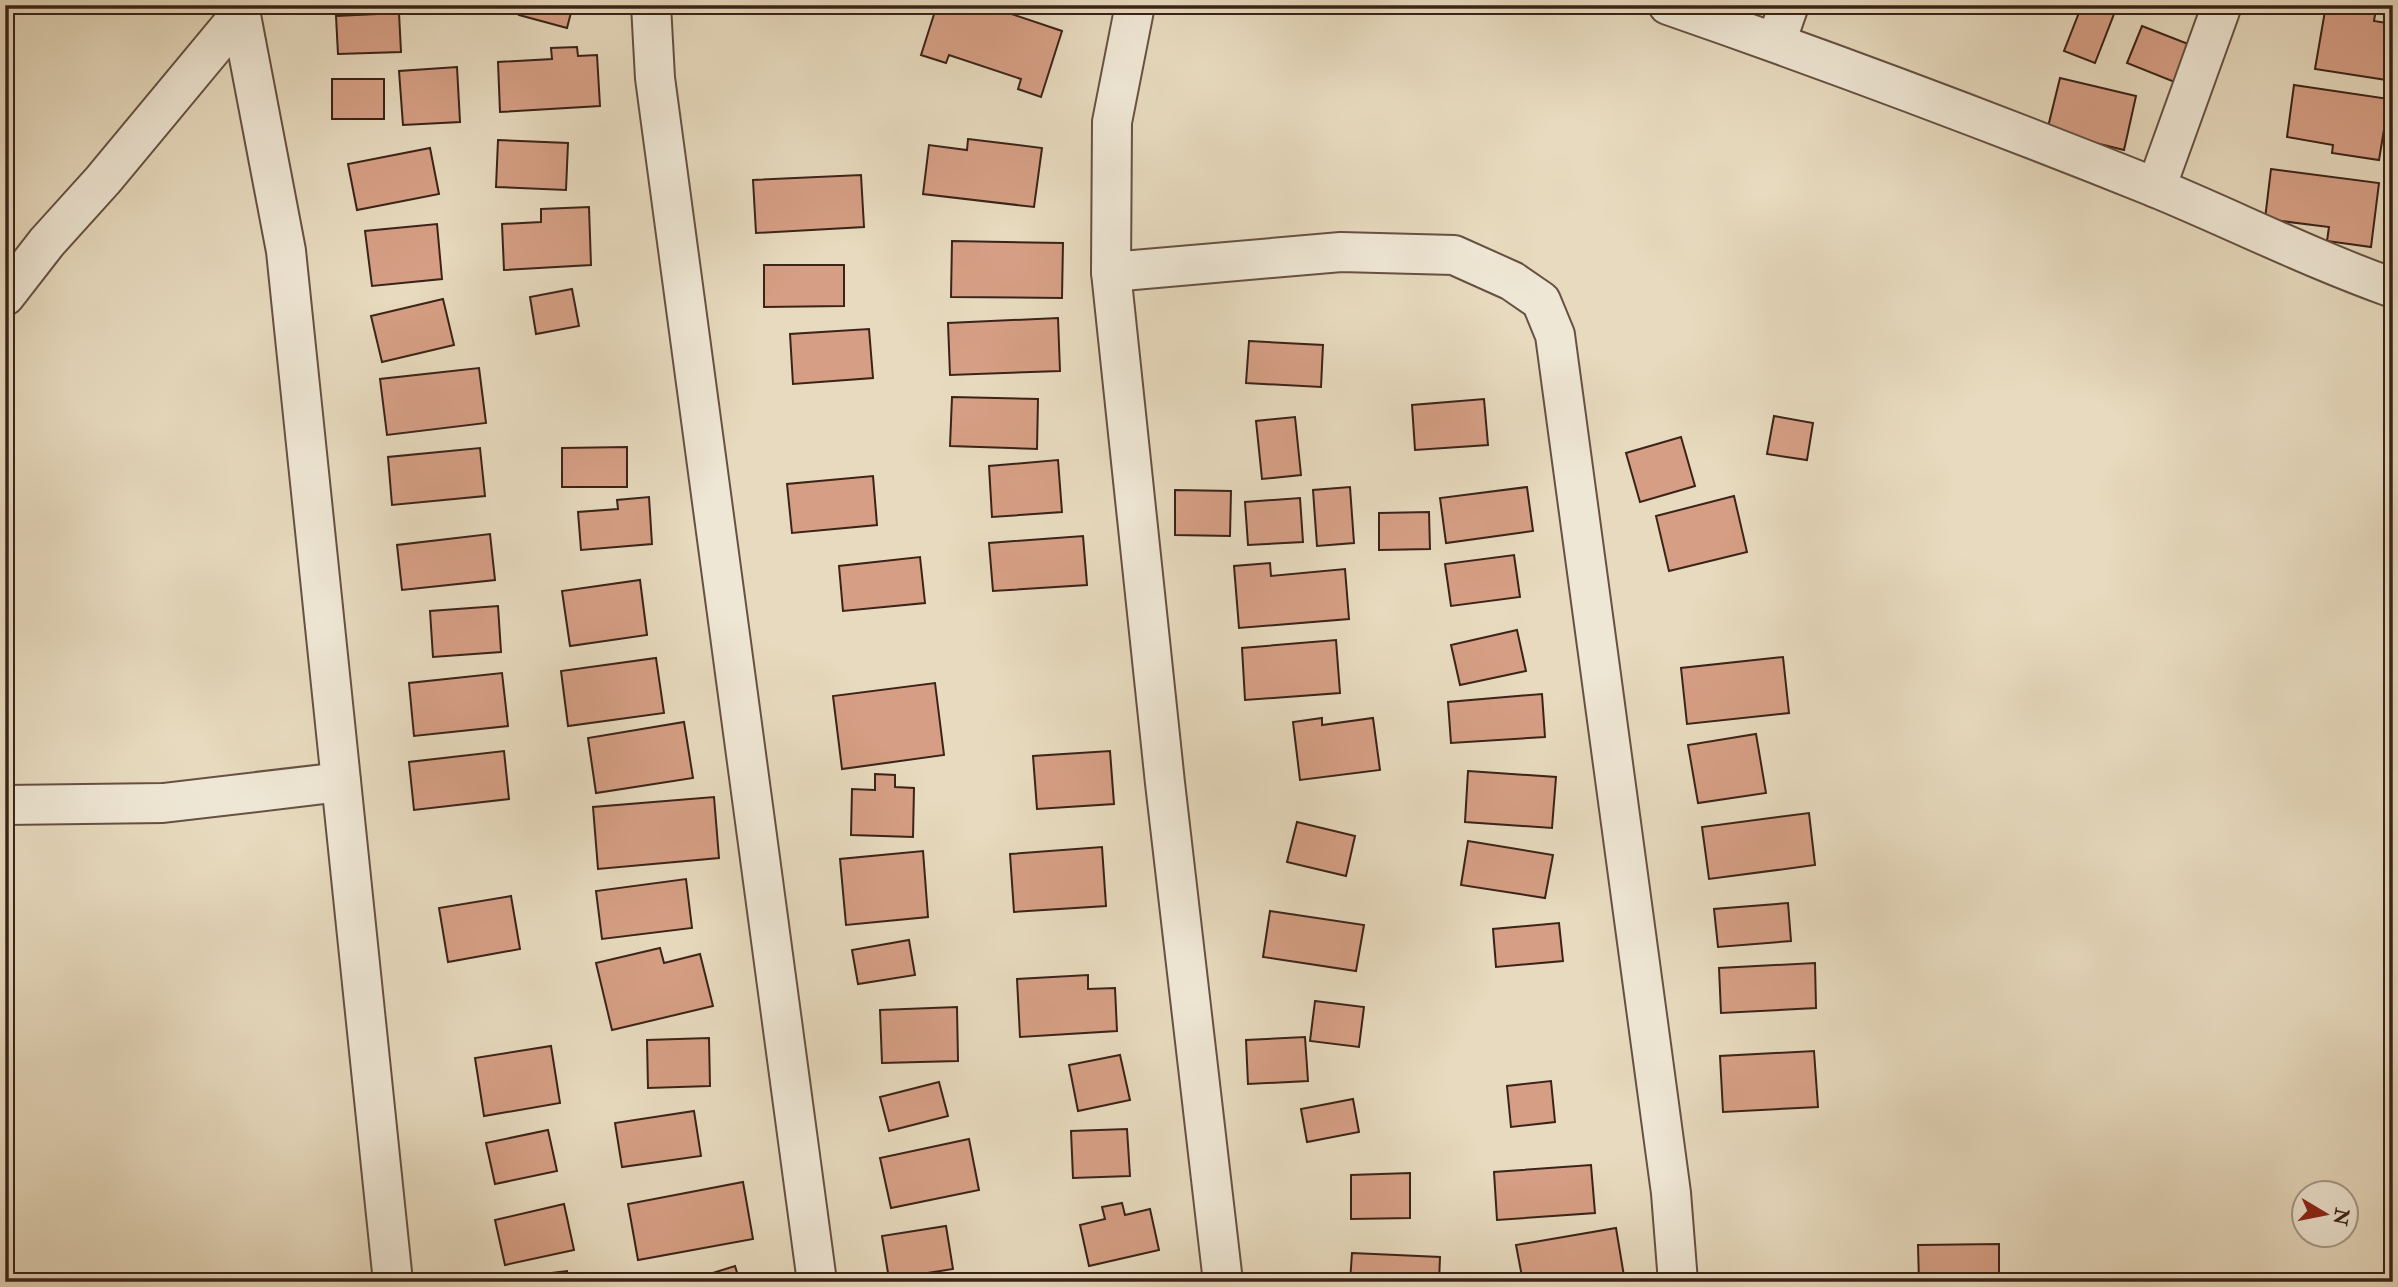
<svg xmlns="http://www.w3.org/2000/svg" width="2398" height="1287" font-family="'IM FELL Double Pica',serif">
<style>
.building{fill:#d69f85;stroke:#3b2318;stroke-width:2}
.lines{fill:none;stroke-linecap:round;stroke-linejoin:round}
.minor-casing{stroke:#665142;stroke-width:42}
.minor{stroke:#efe7d5;stroke-width:38}
</style>
<rect width="100%" height="100%" fill="#e7dabe"/>
<filter id="stains"><feTurbulence type="fractalNoise" baseFrequency=".00286" numOctaves="4"/><feColorMatrix values="0 0 0 0 .2 0 0 0 0 .09 0 0 0 0 .02 0 0 0 .5 -.17"/></filter>
<radialGradient id="worn" r=".72"><stop offset=".6" stop-color="#630" stop-opacity="0"/><stop offset="1" stop-color="#630" stop-opacity=".3"/></radialGradient>
<g class="building">
<polygon points="522,5 573,5 567,28 519,15"/>
<polygon points="937,5 985,5 1062,31 1041,97 1018,89 1021,79 949,55 946,63 921,55"/>
<polygon points="2082,5 2091,5 2114,14 2095,63 2064,51"/>
<polygon points="2326,5 2351,5 2376,9 2374,21 2393,24 2393,81 2315,69"/>
<polygon points="399,13 401,52 338,54 336,16"/>
<polygon points="2142,26 2196,47 2182,85 2127,63"/>
<polygon points="577,47 578,56 597,55 600,106 500,112 498,62 552,59 551,48"/>
<polygon points="457,67 460,122 403,125 399,71"/>
<polygon points="2060,78 2136,96 2124,150 2047,131"/>
<rect x="332" y="79" width="52" height="40"/>
<polygon points="2294,85 2389,99 2379,160 2332,153 2333,145 2287,137"/>
<polygon points="968,139 1042,148 1034,207 923,194 929,145 967,150"/>
<polygon points="498,140 568,143 566,190 496,187"/>
<polygon points="430,148 439,194 357,210 348,164"/>
<polygon points="2271,169 2379,183 2371,247 2327,241 2329,227 2265,219"/>
<polygon points="861,175 864,227 756,233 753,180"/>
<polygon points="589,207 591,265 504,270 502,224 541,222 541,209"/>
<polygon points="437,224 442,279 372,286 365,231"/>
<polygon points="952,241 1063,243 1062,298 951,297"/>
<polygon points="764,265 844,265 844,306 764,307"/>
<polygon points="572,289 579,326 536,334 530,297"/>
<polygon points="443,299 454,345 382,362 371,316"/>
<polygon points="1058,318 1060,371 950,375 948,323"/>
<polygon points="869,329 873,378 793,384 790,334"/>
<polygon points="1249,341 1323,345 1321,387 1246,383"/>
<polygon points="479,368 486,423 387,435 380,379"/>
<polygon points="952,397 1038,399 1037,449 950,446"/>
<polygon points="1484,399 1488,445 1415,450 1412,405"/>
<polygon points="1774,416 1813,423 1807,460 1767,454"/>
<polygon points="1295,417 1301,475 1262,479 1256,421"/>
<polygon points="1681,437 1695,486 1640,502 1626,453"/>
<polygon points="627,447 627,487 562,487 562,448"/>
<polygon points="480,448 485,496 392,505 388,457"/>
<polygon points="1058,460 1062,512 992,517 989,466"/>
<polygon points="873,476 877,525 792,533 787,484"/>
<polygon points="1350,487 1354,543 1317,546 1313,490"/>
<polygon points="1527,487 1533,531 1446,543 1440,498"/>
<polygon points="1175,490 1231,491 1230,536 1175,535"/>
<polygon points="1734,496 1747,552 1669,571 1656,516"/>
<polygon points="649,497 652,544 581,550 578,512 618,509 617,500"/>
<polygon points="1300,498 1303,542 1248,545 1245,502"/>
<polygon points="1429,512 1430,549 1379,550 1379,513"/>
<polygon points="490,534 495,580 402,590 397,545"/>
<polygon points="1083,536 1087,585 993,591 989,543"/>
<polygon points="1514,555 1520,597 1451,606 1445,564"/>
<polygon points="920,557 925,603 843,611 839,566"/>
<polygon points="1270,563 1271,576 1345,569 1349,619 1239,628 1234,566"/>
<polygon points="640,580 647,635 570,646 562,591"/>
<polygon points="498,606 501,652 433,657 430,611"/>
<polygon points="1517,630 1526,671 1460,685 1451,645"/>
<polygon points="1336,640 1340,693 1245,700 1242,648"/>
<polygon points="1783,657 1789,713 1687,724 1681,668"/>
<polygon points="656,658 664,713 568,726 561,671"/>
<polygon points="502,673 508,726 414,736 409,683"/>
<polygon points="935,683 944,755 842,769 833,696"/>
<polygon points="1542,694 1545,737 1451,743 1448,702"/>
<polygon points="1322,718 1322,725 1373,718 1380,770 1300,780 1293,722"/>
<polygon points="684,722 693,778 596,793 588,738"/>
<polygon points="1756,734 1766,793 1698,803 1688,745"/>
<polygon points="504,751 509,799 414,810 409,762"/>
<polygon points="1110,751 1114,804 1037,809 1033,756"/>
<polygon points="1468,771 1556,777 1552,828 1465,822"/>
<polygon points="875,774 895,775 895,787 914,788 913,837 851,835 852,789 875,790"/>
<polygon points="714,797 719,858 598,869 593,807"/>
<polygon points="1809,813 1815,865 1709,879 1702,827"/>
<polygon points="1297,822 1355,836 1346,876 1287,862"/>
<polygon points="1468,841 1553,855 1545,898 1461,885"/>
<polygon points="1102,847 1106,906 1014,912 1010,854"/>
<polygon points="923,851 928,917 846,925 840,859"/>
<polygon points="686,879 692,928 602,939 596,891"/>
<polygon points="511,896 520,949 448,962 439,908"/>
<polygon points="1788,903 1791,941 1718,947 1714,909"/>
<polygon points="1270,911 1364,925 1356,971 1263,957"/>
<polygon points="1559,923 1563,961 1496,967 1493,929"/>
<polygon points="909,940 915,975 858,984 852,950"/>
<polygon points="660,948 664,963 700,954 713,1006 612,1030 596,963"/>
<polygon points="1815,963 1816,1008 1721,1013 1719,968"/>
<polygon points="1088,975 1088,989 1115,988 1117,1031 1020,1037 1017,979"/>
<polygon points="1315,1001 1364,1007 1359,1047 1310,1041"/>
<polygon points="957,1007 958,1061 882,1063 880,1010"/>
<polygon points="1305,1037 1308,1081 1248,1084 1246,1040"/>
<polygon points="709,1038 710,1086 648,1088 647,1040"/>
<polygon points="551,1046 560,1103 484,1116 475,1058"/>
<polygon points="1814,1051 1818,1107 1723,1112 1720,1056"/>
<polygon points="1120,1055 1130,1100 1078,1111 1069,1065"/>
<polygon points="1551,1081 1555,1122 1511,1127 1507,1086"/>
<polygon points="939,1082 948,1116 889,1131 880,1097"/>
<polygon points="1353,1099 1359,1132 1307,1142 1301,1109"/>
<polygon points="694,1111 701,1156 622,1167 615,1123"/>
<polygon points="1127,1129 1130,1176 1073,1178 1071,1131"/>
<polygon points="548,1130 557,1171 495,1184 486,1143"/>
<polygon points="969,1139 979,1190 891,1208 880,1158"/>
<polygon points="1591,1165 1595,1213 1497,1220 1494,1172"/>
<polygon points="1410,1173 1410,1218 1351,1219 1351,1175"/>
<polygon points="743,1182 753,1239 638,1260 628,1204"/>
<polygon points="1122,1203 1125,1215 1150,1209 1159,1250 1089,1266 1080,1225 1105,1219 1102,1207"/>
<polygon points="564,1204 574,1250 505,1265 495,1220"/>
<polygon points="946,1226 953,1269 889,1279 882,1236"/>
<polygon points="1616,1228 1625,1282 1523,1282 1516,1245"/>
<polygon points="1999,1244 1999,1282 1919,1282 1918,1245"/>
<polygon points="1352,1253 1440,1257 1439,1282 1350,1282"/>
<polygon points="735,1266 740,1282 684,1282"/>
<polygon points="567,1271 568,1282 480,1282"/>
</g>
<g class="lines">
<g class="minor-casing">
<g id="minor">
<polyline points="239,5 286,251 393,1282"/>
<polyline points="651,5 655,78 817,1282"/>
<polyline points="1135,5 1112,122 1111,272 1165,783 1223,1282"/>
<path d="M1668,5C1832,62 1994,123 2154,187C2234,220 2311,259 2393,288"/>
<polyline points="1776,42 1789,5"/>
<polyline points="2156,188 2222,5"/>
<polyline points="1111,272 1341,252 1454,255 1512,281 1541,301 1555,335 1671,1193 1678,1282"/>
<polyline points="5,296 47,242 103,180 240,15"/>
<polyline points="5,805 163,803 341,782"/>
</g>
</g>
<use href="#minor" class="minor"/>
</g>
<rect width="2398" height="1287" fill="none" stroke="#e7dabe" stroke-width="28"/>
<rect x="7" y="7" width="2384" height="1273" fill="none" stroke="#3b2318" stroke-width="3.5"/>
<rect x="14" y="14" width="2370" height="1259" fill="none" stroke="#3b2318" stroke-width="2"/>
<g transform="translate(2325 1214) rotate(100)"><circle r="33" fill="#efe7d5" stroke="#a79989" stroke-width="2"/>
<path d="M0-5L12 26L0 18L-12 26Z" fill="#8f2418"/>
<text y="-10" font-size="19" font-weight="bold" text-anchor="middle" fill="#3b2318">N</text>
</g>
<rect width="100%" height="100%" filter="url(#stains)"/>
<rect width="100%" height="100%" fill="url(#worn)"/>
</svg>
